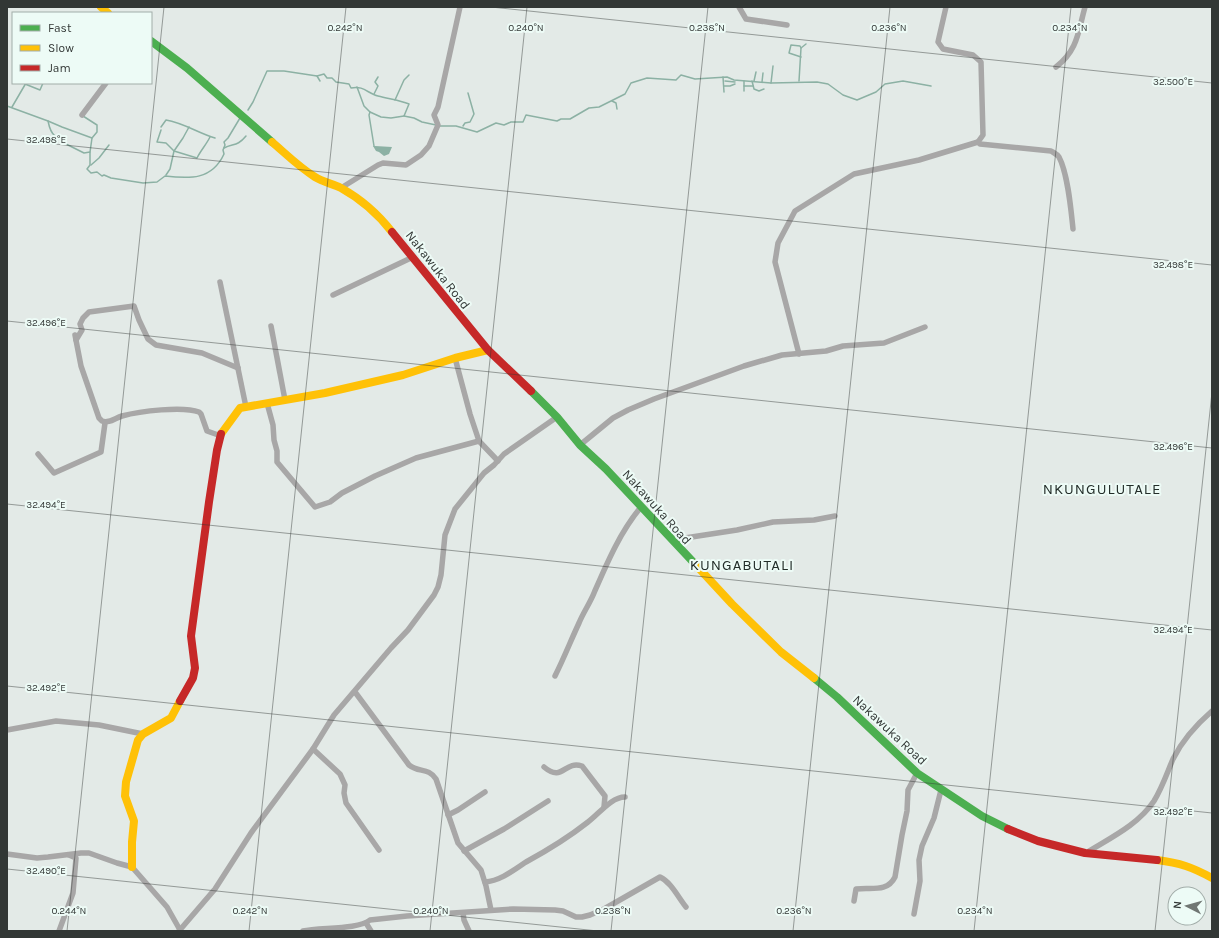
<svg xmlns="http://www.w3.org/2000/svg" width="1219" height="938" font-family="Karla,sans-serif">
<style>
.water{fill:#8cb1a4}
.lines{fill:none;stroke-linecap:round;stroke-linejoin:round}
.stream{stroke:#8cb1a4;stroke-width:1.5}
.street{stroke:#a8a7a7;stroke-width:5.5}
.fast{stroke:#4caf50;stroke-width:8}
.slow{stroke:#ffc107;stroke-width:8}
.jam{stroke:#c62828;stroke-width:8}
.ticks{fill:none;stroke:#323735;stroke-width:1;stroke-opacity:0.45}
.labels{text-anchor:middle;dominant-baseline:central;stroke-width:4;stroke-linejoin:round;paint-order:stroke}
.street-label{font-size:13px;fill:#323735;stroke:#edfbf6}
.quarter-label{font-size:15px;letter-spacing:1px;fill:#232d29;stroke:#edfbf6}
.ticks-label{font-size:10px;text-anchor:middle;fill:#323735;stroke:#edfbf6;stroke-width:4;stroke-linejoin:round;paint-order:stroke}
</style>
<rect width="100%" height="100%" fill="#e3eae7"/>
<polygon class="water" points="373,146 375,146 392,147 389,154 384,156 379,152 376,151"/>
<g class="lines">
<g class="stream">
<polyline points="801,57 789,53 791,45 800,46 801,48"/>
<polyline points="317,76 320,81"/>
<polyline points="723,77 724,92"/>
<polyline points="725,81 735,82"/>
<polyline points="744,81 744,91"/>
<polyline points="752,81 754,89 759,91 764,89"/>
<polyline points="754,81 756,72"/>
<polyline points="799,81 801,48 806,44"/>
<polyline points="762,82 763,73"/>
<polyline points="771,83 773,66"/>
<polyline points="25,84 40,90 43,83"/>
<polyline points="724,86 730,86 735,84"/>
<polyline points="744,86 753,86"/>
<polyline points="357,87 364,106 370,112 369,115 374,146"/>
<polyline points="374,94 378,86 375,82 378,77"/>
<polyline points="395,100 404,80 409,75"/>
<polyline points="612,101 616,103 617,109"/>
<path d="M7,106L48,121C49,126 51,133 55,136C59,139 63,140 66,144L84,153L90,152V165L87,169L91,173L97,172L102,176L104,175L111,178L143,183L157,182L165,176C190,179 212,180 224,154L223,150L225,145L224,142L228,138L240,118"/>
<polyline points="12,107 26,83"/>
<path d="M248,110L253,102L267,71H284L317,76L324,74L327,78H332L336,82L349,84L351,88C364,85 368,94 378,96C389,99 399,100 409,104L404,116L414,118L422,122L436,125"/>
<polyline points="370,112 381,117 391,118 404,116"/>
<polyline points="48,121 62,127 92,138 97,132 97,125 83,116"/>
<polyline points="440,126 456,126 477,132 496,123 504,125 511,122 523,122 526,115 557,121 561,119 570,119 589,108 599,107 625,94 631,83 647,78 676,80 681,75 695,79 727,77 734,80 771,83 817,82 828,84 843,95 857,100 876,92 885,84 903,81 931,86"/>
<polyline points="463,126 465,123 470,122 474,114 468,93"/>
<path d="M161,127L166,120C184,123 198,133 215,138"/>
<path d="M161,130L157,142L166,143L174,151L197,158C201,150 206,145 210,137"/>
<path d="M224,148C233,143 237,147 246,136"/>
<polyline points="90,152 92,138"/>
<polyline points="91,165 99,158 109,145"/>
<polyline points="166,175 170,169 174,151 183,138 189,127"/>
</g>
<g class="street">
<polyline points="739,7 746,19 787,25"/>
<path d="M1056,67C1078,50 1078,32 1085,7"/>
<polyline points="82,115 106,83"/>
<path d="M978,142L980,144L1051,151C1054,153 1057,154 1059,157C1068,174 1071,210 1073,229"/>
<polyline points="341,188 378,165 383,163 406,165 421,155 429,146 438,125 434,115 438,107 460,7"/>
<polyline points="220,282 246,407"/>
<polyline points="333,295 413,257"/>
<polyline points="271,326 285,400"/>
<path d="M75,335L81,366L99,418L102,421C109,424 115,418 122,416C140,411 183,406 199,412L201,414L207,431L221,436"/>
<polyline points="76,340 82,330 80,324 83,318 89,312 134,306 139,320 148,339 156,345 202,353 238,368"/>
<polyline points="799,354 775,262 778,243 795,211 854,174 919,160 978,142 983,135 981,62 973,55 943,49 938,42 946,7"/>
<polyline points="455,358 470,414 479,441 498,461"/>
<polyline points="267,403 273,425 274,440 277,451 277,462 315,507 330,502 342,493 375,476 416,458 479,441"/>
<polyline points="580,445 613,418 628,410 654,399 744,366 782,355 826,351 843,346 884,343 925,327"/>
<polyline points="38,454 54,473 101,452 105,423"/>
<polyline points="672,540 737,530 773,522 814,520 835,516"/>
<path d="M555,676C564,658 571,640 579,623C583,613 590,603 594,593C607,563 620,532 641,507"/>
<path d="M355,692L409,765C419,773 428,767 436,779L458,843L481,870L486,886L491,910"/>
<polyline points="7,730 56,721 99,725 143,734"/>
<polyline points="313,749 340,774 345,785 344,793 346,803 379,850"/>
<path d="M544,767C563,783 564,760 582,766L605,796L604,807"/>
<polyline points="448,815 458,810 485,792"/>
<polyline points="464,851 504,829 548,801"/>
<path d="M1086,853C1110,838 1138,825 1154,801C1162,788 1167,773 1173,759C1182,741 1197,724 1212,711"/>
<polyline points="7,854 37,858 48,857 81,853 89,853 117,863 132,867 167,907 180,930"/>
<path d="M485,882C500,881 514,870 526,862C548,850 569,837 588,822C599,814 611,797 625,797"/>
<path d="M854,901L856,889C871,887 887,893 895,877L902,835L907,811L908,790L917,773"/>
<polyline points="463,913 464,920 469,931"/>
<polyline points="914,914 920,881 919,860 922,846 934,818 941,790"/>
<polyline points="366,923 371,931"/>
<polyline points="59,931 73,893 76,858 69,855"/>
<polyline points="179,931 215,889 251,833 313,749 334,715 391,648 408,630 434,595 438,587 441,575 445,535 455,509 484,473 494,465 504,454 557,417"/>
<path d="M303,931C319,927 358,930 370,920L407,916L513,909L555,910L563,911L576,917H582L590,915L604,909L660,877C671,882 678,897 686,907"/>
</g>
<g class="fast">
<polyline points="151,41 187,68 272,142"/>
<polyline points="531,391 557,417 580,445 606,469 695,564"/>
<polyline points="814,678 837,697 917,773 982,816 1008,829"/>
</g>
<g class="slow">
<polyline points="101,7 108,13"/>
<path d="M272,142C286,154 299,167 315,177C323,182 333,184 341,188C361,199 378,214 392,232"/>
<polyline points="221,434 240,408 325,393 403,375 455,358 488,350"/>
<polyline points="695,564 732,604 781,652 814,678"/>
<path d="M1157,860C1180,863 1192,867 1212,878"/>
<polyline points="132,867 132,842 134,821 125,796 126,782 138,740 143,734 171,718 180,701"/>
</g>
<g class="jam">
<polyline points="392,232 488,350 531,391"/>
<polyline points="180,701 193,678 195,668 191,636 209,502 217,450 221,434"/>
<polyline points="1008,829 1038,841 1085,853 1157,860"/>
</g>
</g>
<path class="ticks" d="M491,7L1212,83M7,139L1212,265M7,321L1212,448M7,504L1212,630M7,686L1212,813M7,869L598,931M67,931L164,7M249,931L346,7M430,931L527,7M611,931L708,7M793,931L890,7M974,931L1071,7M1155,931L1212,392"/>
<g class="labels">
<g class="street-label">
<text transform="translate(438 270) rotate(52)">Nakawuka Road</text>
<text transform="translate(657 507) rotate(48)">Nakawuka Road</text>
<text transform="translate(890 730) rotate(43)">Nakawuka Road</text>
</g>
<g class="quarter-label">
<text x="1102" y="489">NKUNGULUTALE</text>
<text x="742" y="565">KUNGABUTALI</text>
</g>
</g>
<g class="ticks-label">
<text x="345" y="31">0.242°N</text>
<text x="526" y="31">0.240°N</text>
<text x="707" y="31">0.238°N</text>
<text x="889" y="31">0.236°N</text>
<text x="1070" y="31">0.234°N</text>
<text x="1173" y="85">32.500°E</text>
<text x="46" y="143">32.498°E</text>
<text x="1173" y="268">32.498°E</text>
<text x="46" y="326">32.496°E</text>
<text x="1173" y="450">32.496°E</text>
<text x="46" y="508">32.494°E</text>
<text x="1173" y="633">32.494°E</text>
<text x="46" y="691">32.492°E</text>
<text x="1173" y="815">32.492°E</text>
<text x="46" y="874">32.490°E</text>
<text x="69" y="914">0.244°N</text>
<text x="250" y="914">0.242°N</text>
<text x="431" y="914">0.240°N</text>
<text x="613" y="914">0.238°N</text>
<text x="794" y="914">0.236°N</text>
<text x="975" y="914">0.234°N</text>
</g>
<rect width="1219" height="938" fill="none" stroke="#323735" stroke-width="16"/>
<rect x="12" y="12" width="140" height="72" fill="#edfbf6" stroke="#a2ada9"/>
<rect x="20" y="25" width="20" height="6" fill="#4caf50" stroke="#a2ada9"/>
<text x="48" y="32" font-size="12" fill="#323735">Fast</text>
<rect x="20" y="45" width="20" height="6" fill="#ffc107" stroke="#a2ada9"/>
<text x="48" y="52" font-size="12" fill="#323735">Slow</text>
<rect x="20" y="65" width="20" height="6" fill="#c62828" stroke="#a2ada9"/>
<text x="48" y="72" font-size="12" fill="#323735">Jam</text>
<g transform="translate(1187 906) rotate(276)"><circle r="19" fill="#edfbf6" stroke="#a2ada9"/>
<path d="M0-3L7 15L0 10L-7 15Z" fill="#707673"/>
<text y="-6" font-size="11" font-weight="bold" text-anchor="middle" fill="#323735">N</text>
</g>
</svg>
